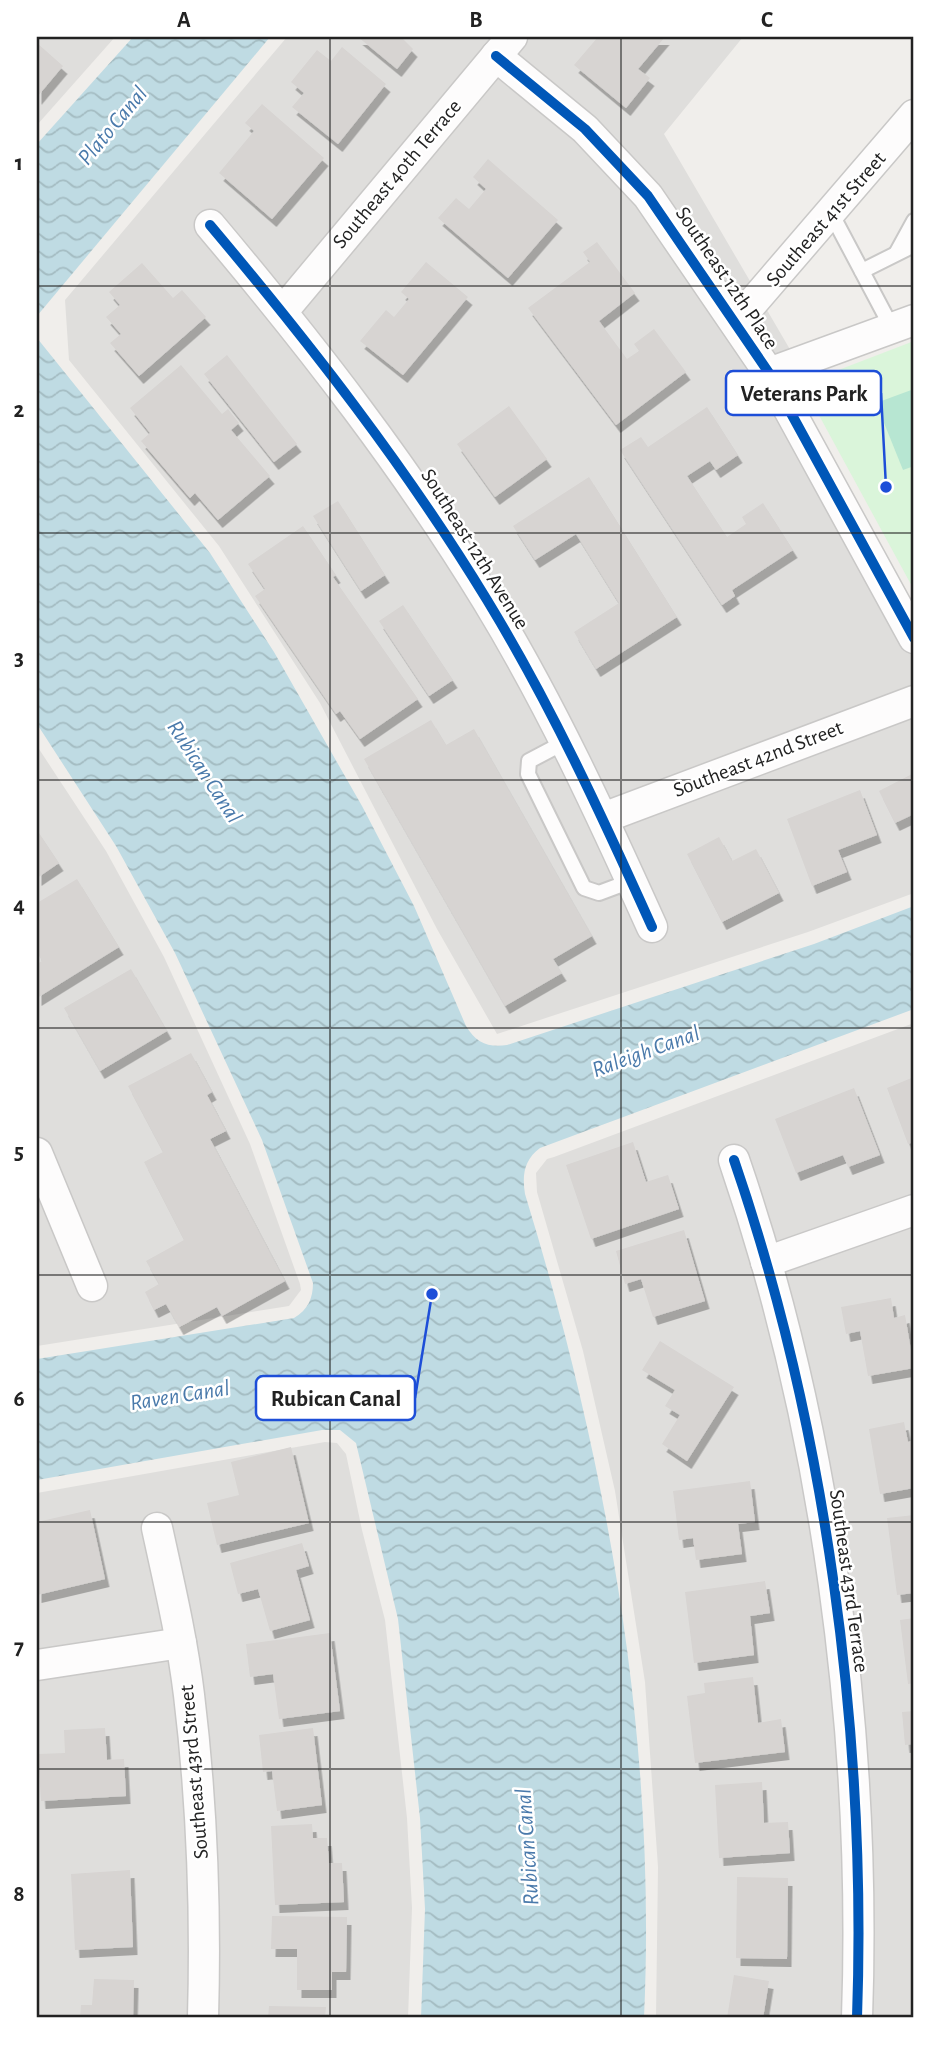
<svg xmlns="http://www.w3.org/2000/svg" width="951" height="2055" font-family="'Alegreya Sans',sans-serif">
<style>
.residential{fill:#dfdedc}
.park{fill:#daf5da}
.pitch{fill:#b7e6d2}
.water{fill:url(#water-waves)}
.building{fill:#d7d4d2;filter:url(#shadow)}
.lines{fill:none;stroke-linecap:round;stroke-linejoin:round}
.lane-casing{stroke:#c9c8c7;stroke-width:18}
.street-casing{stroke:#c9c8c7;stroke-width:33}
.lane{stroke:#fdfcfc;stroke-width:14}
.street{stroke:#fdfcfc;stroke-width:30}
.cycleway-casing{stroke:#fff;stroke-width:15}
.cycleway{stroke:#0057b8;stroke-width:10}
.grid{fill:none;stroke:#222;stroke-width:2;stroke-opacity:0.55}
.labels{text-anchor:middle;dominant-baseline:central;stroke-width:5;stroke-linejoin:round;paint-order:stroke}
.street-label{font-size:21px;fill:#222;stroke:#fff}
.water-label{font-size:23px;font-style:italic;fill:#4a7aab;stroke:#fff}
.leader{fill:none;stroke:#1d4ed8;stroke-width:2.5}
.callout-dot{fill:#1d4ed8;stroke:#fff;stroke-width:2.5}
.callout{fill:#fff;stroke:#1d4ed8;stroke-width:2.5}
.callout-label{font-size:23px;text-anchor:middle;font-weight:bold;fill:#222}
.neatline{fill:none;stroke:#222;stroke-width:2.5}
.grid-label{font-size:23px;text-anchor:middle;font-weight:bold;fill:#222}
</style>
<defs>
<pattern id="water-waves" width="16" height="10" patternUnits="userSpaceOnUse" patternTransform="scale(1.75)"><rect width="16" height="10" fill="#bfdbe3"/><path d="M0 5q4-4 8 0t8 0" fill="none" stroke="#a4bcc2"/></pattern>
<filter id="shadow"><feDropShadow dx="4.5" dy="8" stdDeviation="0" flood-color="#0004"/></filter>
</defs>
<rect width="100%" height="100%" fill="#f0eeeb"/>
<g class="residential">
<polygon points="37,37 115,37 37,125"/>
<polygon points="287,37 743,37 664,134 802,370 791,377 790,385 914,615 914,893 808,932 497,1034 437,929 320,703 219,546 69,360 65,300"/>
<polygon points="37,746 106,851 164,957 250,1144 300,1284 301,1290 289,1306 37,1346"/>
<polygon points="914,1023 914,2018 656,2018 658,1867 645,1682 615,1491 583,1351 537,1192 536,1173 547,1159 554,1157"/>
<polygon points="325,1442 337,1443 346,1454 362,1530 385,1620 407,1818 412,1908 408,2018 37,2018 37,1493"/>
</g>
<polygon class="park" points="914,341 914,590 802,384"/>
<polygon class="pitch" points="914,389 914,466 903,470 876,403"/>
<g class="water">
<polygon points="133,37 270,37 37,316 37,144"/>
<path d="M37,338L210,553L274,652L362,806L414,906L466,1026C476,1043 489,1048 507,1045L814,944L914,906V1009L540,1148C524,1160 522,1175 525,1194C607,1461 657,1738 644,2018H421L425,1909L420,1818L398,1619L356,1443L340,1430H322L37,1480V1359L294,1318C308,1310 313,1298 313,1283L262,1140L175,953L116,846L37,724Z"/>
</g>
<g class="building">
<polygon points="358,37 401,37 413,49 397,69"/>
<polygon points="598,37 665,37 638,69 650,78 626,108 574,65"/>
<polygon points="37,43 63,66 37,97"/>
<polygon points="342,47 386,84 338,144 292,107 304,93 291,82 317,50 331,61"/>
<polygon points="262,104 324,158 272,219 219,173 254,131 245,123"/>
<polygon points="488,159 558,220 508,278 438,218 456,198 469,209 486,189 473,177"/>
<polygon points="597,242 635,293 599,321 627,359 639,351 634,344 654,329 686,372 616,425 528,308 590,262 583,252"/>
<polygon points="426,262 468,297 403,375 360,341 386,310 394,317 409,299 401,292"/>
<polygon points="142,263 173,298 182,290 206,317 139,376 110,343 121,334 106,317 120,305 109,292"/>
<polygon points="227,355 297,444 274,462 204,374"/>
<polygon points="181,365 222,414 228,409 239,423 231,430 270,476 218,520 195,493 190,498 141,441 150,433 130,408"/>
<polygon points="509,406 547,459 495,497 457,444"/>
<polygon points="707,407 738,455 716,470 710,461 687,476 727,537 746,524 742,517 763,503 793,550 732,590 735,596 722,605 620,450 641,437 648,447"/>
<polygon points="589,477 677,617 596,669 574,632 619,603 576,534 535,560 513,526"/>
<polygon points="338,501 385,575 361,591 313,516"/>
<polygon points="303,526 336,575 333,577 418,699 360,739 340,711 336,714 255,596 265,589 248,564"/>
<polygon points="403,605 453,680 429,696 379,621"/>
<polygon points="431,720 446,745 474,729 592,936 553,959 562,973 505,1006 364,759"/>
<polygon points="914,773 914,814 895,823 879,791"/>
<polygon points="860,790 877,835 838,850 847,872 812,886 787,819"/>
<polygon points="37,830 59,863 37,878"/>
<polygon points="719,837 732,861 756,849 779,893 722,922 687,854"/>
<polygon points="77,879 119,947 37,998 37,964 42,961 37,952 37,903"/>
<polygon points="131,969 167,1031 100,1071 64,1008"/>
<polygon points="191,1053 212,1092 207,1095 226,1131 210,1139 285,1281 222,1316 217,1307 179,1327 166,1304 154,1310 145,1292 159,1284 146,1261 184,1240 144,1162 163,1152 128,1086"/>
<polygon points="914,1077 914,1142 908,1144 887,1088"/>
<polygon points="854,1088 880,1155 848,1167 843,1155 796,1173 775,1119"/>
<polygon points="633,1142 646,1182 668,1175 679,1209 591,1239 566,1165"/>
<polygon points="684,1230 705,1301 653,1317 641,1279 625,1284 616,1251"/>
<polygon points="891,1298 894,1318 905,1315 914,1368 868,1376 860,1331 846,1334 841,1307"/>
<polygon points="660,1341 734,1387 687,1461 662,1444 680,1415 665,1406 675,1390 642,1370"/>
<polygon points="904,1422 908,1442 914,1440 914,1488 880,1494 869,1429"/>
<polygon points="291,1447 309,1523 217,1545 207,1503 239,1495 231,1462"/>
<polygon points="750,1481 755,1522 738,1524 742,1554 696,1560 693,1538 679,1540 673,1491"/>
<polygon points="90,1510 105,1579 37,1595 37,1522"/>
<polygon points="914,1515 914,1593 897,1595 887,1518"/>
<polygon points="302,1543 309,1566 296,1570 310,1620 270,1631 258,1589 238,1594 230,1563"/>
<polygon points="765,1581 770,1613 750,1616 754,1655 694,1663 685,1592"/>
<polygon points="914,1618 914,1683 908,1684 900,1620"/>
<polygon points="330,1633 340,1711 279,1719 273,1674 250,1677 246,1644"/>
<polygon points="753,1677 758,1723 781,1719 785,1752 695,1763 687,1696 705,1693 704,1683"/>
<polygon points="914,1711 914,1744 905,1745 902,1712"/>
<polygon points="105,1728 107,1760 124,1759 126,1796 41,1801 38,1754 65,1753 64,1730"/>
<polygon points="313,1728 322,1805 277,1811 272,1771 263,1772 259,1735"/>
<polygon points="762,1782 764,1823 788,1822 790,1853 719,1858 715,1785"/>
<polygon points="312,1824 313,1838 327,1838 329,1863 342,1863 344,1902 275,1905 271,1826"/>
<polygon points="130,1870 133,1947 75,1950 71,1874"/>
<polygon points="737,1877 788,1878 787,1959 736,1958"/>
<polygon points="272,1916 347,1917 346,1972 332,1972 332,1990 297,1990 297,1949 271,1949"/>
<polygon points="734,1975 769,1981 763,2018 727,2018"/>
<polygon points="94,1979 134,1980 133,2018 80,2018 81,2005 92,2005"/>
<polygon points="269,2006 326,2007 325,2018 268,2018"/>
</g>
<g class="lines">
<g class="lane-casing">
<g id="lane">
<polyline points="831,213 892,328"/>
<polyline points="897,252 914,221"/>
<polyline points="862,271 914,245"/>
<polyline points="565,742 529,761 528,774 584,888 599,893 631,881"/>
</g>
</g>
<g class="street-casing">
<g id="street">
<polyline points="496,56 585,129 648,196 769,373 914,638"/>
<path d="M210,225C311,345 406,467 487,600C551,705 602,816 652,927"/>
<polyline points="283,311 512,37"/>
<polyline points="736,322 914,115"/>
<polyline points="769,373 914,320"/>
<polyline points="603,818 914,701"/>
<polyline points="37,1153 92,1286"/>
<path d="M734,1160C826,1427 867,1736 857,2018"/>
<polyline points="766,1262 914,1210"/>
<path d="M157,1528C169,1583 182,1638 189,1695C202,1802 206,1910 203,2018"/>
<polyline points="37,1665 181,1643"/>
</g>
</g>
<use href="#lane" class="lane"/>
<use href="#street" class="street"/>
<g class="cycleway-casing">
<g id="cycleway">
<polyline points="496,56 585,129 648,196 769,373 914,638"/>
<path d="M210,225C311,345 406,467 487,600C551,705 602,816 652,927"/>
<path d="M734,1160C826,1427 867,1736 857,2018"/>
</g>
</g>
<use href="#cycleway" class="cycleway"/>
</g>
<path class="grid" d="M330,37V2018M621,37V2018M37,286H914M37,533H914M37,780H914M37,1028H914M37,1275H914M37,1522H914M37,1769H914"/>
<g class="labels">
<g class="street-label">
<text transform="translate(397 174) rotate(-50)">Southeast 40th Terrace</text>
<text transform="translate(826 219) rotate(-49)">Southeast 41st Street</text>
<text transform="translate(727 278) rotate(56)">Southeast 12th Place</text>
<text transform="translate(475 549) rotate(58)">Southeast 12th Avenue</text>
<text transform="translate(758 759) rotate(-21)">Southeast 42nd Street</text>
<text transform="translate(849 1581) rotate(82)">Southeast 43rd Terrace</text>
<text transform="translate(194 1772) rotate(-95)">Southeast 43rd Street</text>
</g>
<g class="water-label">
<text transform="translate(113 126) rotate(-50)">Plato Canal</text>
<text transform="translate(204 772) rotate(57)">Rubican Canal</text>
<text transform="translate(646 1052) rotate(-20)">Raleigh Canal</text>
<text transform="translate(180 1396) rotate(-9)">Raven Canal</text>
<text transform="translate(528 1847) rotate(-94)">Rubican Canal</text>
</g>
</g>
<path class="leader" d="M886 487L881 393M432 1294L415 1398"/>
<g class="callout-dot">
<circle cx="886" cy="487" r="7"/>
<circle cx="432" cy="1294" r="7"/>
</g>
<g class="callout">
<rect x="726" y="371" width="155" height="44" rx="7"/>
<rect x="256" y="1376" width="159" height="44" rx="7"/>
</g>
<g class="callout-label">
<text x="804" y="401">Veterans Park</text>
<text x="336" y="1406">Rubican Canal</text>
</g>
<rect width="951" height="2055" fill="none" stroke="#ffffff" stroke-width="77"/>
<rect x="38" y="38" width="874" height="1978" class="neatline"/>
<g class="grid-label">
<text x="184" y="27">A</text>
<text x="476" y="27">B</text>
<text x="767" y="27">C</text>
<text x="19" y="170">1</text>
<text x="19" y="417">2</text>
<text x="19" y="665">3</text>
<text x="19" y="912">4</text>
<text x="19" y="1159">5</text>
<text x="19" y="1406">6</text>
<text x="19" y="1654">7</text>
<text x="19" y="1901">8</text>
</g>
</svg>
